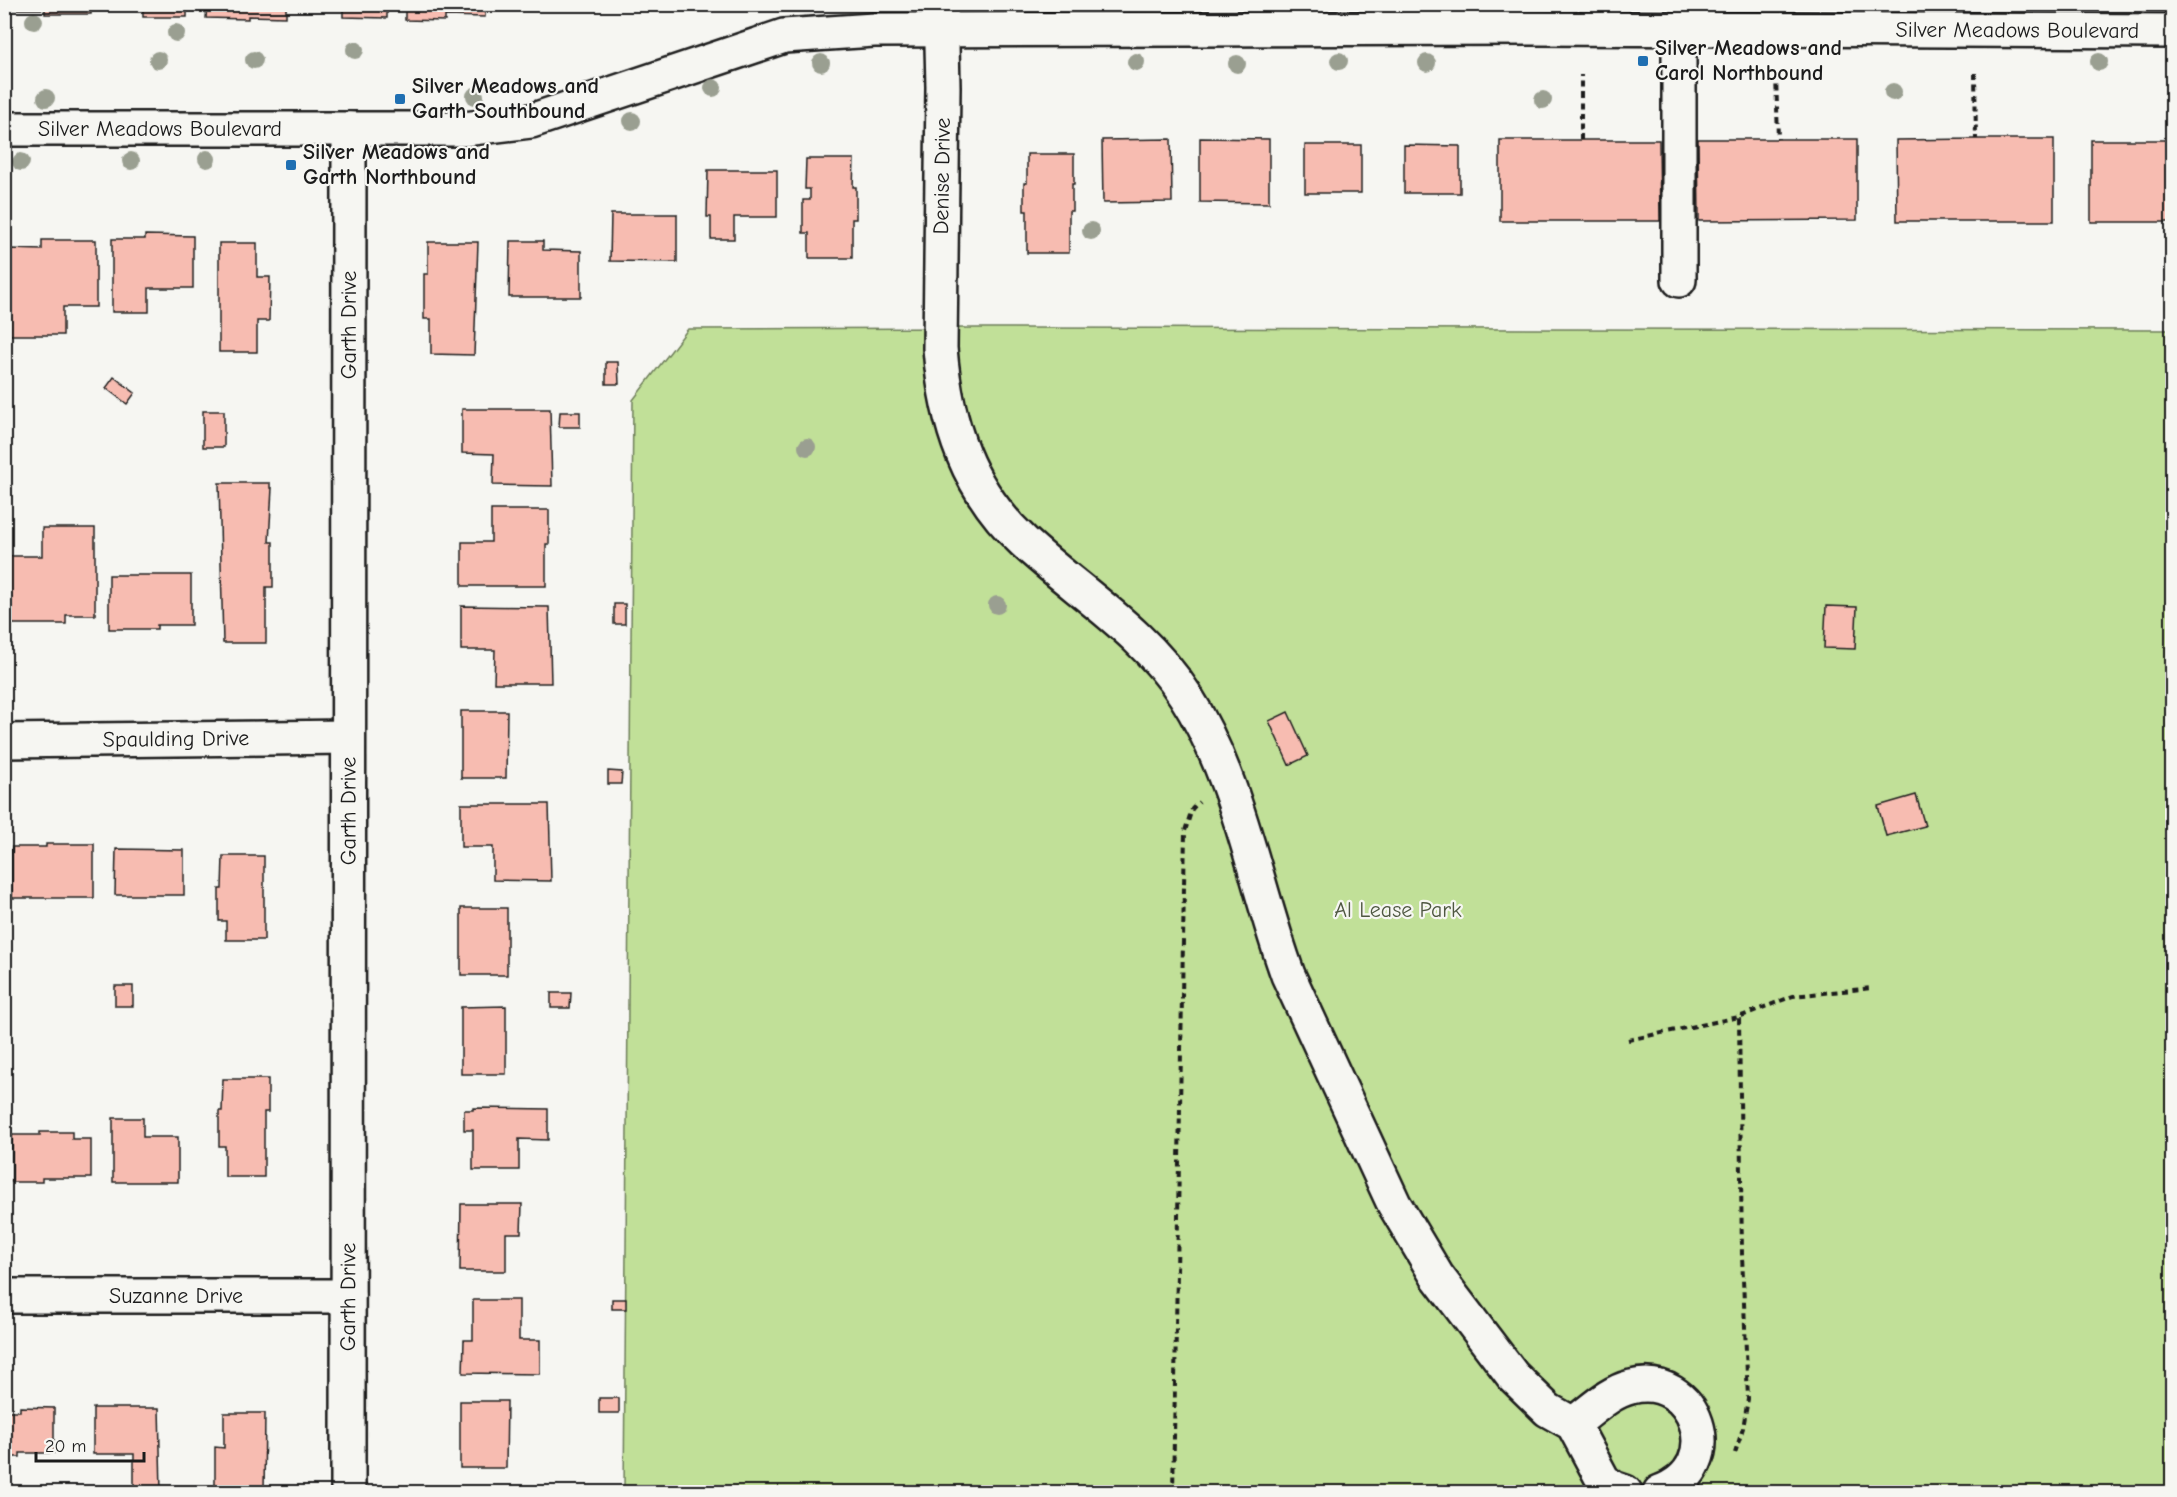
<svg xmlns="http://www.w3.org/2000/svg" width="2177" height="1497" font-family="'Comic Neue',sans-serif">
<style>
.green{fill:#c1e098;stroke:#6e7e5a;stroke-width:1.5}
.building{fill:#f7bcb1;stroke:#1c1c1c;stroke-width:1.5}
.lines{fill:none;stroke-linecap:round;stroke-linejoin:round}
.minor-casing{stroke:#1c1c1c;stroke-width:38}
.path{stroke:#1c1c1c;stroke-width:4;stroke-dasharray:6 4.5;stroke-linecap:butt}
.minor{stroke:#f6f6f2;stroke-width:33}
.tree{fill:#9a9f91}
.poi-dot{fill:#1f6fb2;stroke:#f6f6f2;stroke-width:2}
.labels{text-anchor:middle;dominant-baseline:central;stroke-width:4.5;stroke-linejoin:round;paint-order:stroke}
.street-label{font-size:22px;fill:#1c1c1c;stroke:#f6f6f2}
.poi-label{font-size:22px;font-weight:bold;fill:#1c1c1c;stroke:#f6f6f2;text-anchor:start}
.park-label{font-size:22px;fill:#4e5741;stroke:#f6f6f2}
</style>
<rect width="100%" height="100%" fill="#f6f6f2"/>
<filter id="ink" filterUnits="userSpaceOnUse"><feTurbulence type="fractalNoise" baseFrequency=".0167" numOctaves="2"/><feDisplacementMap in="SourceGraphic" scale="12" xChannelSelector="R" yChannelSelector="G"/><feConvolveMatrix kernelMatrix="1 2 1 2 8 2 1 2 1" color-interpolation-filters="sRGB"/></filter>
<g filter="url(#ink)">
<polygon class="green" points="984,328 2172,330 2172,1492 624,1492 633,400 688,329"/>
<g class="building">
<polygon points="11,4 91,4 91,14 45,14 45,9 11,9"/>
<polygon points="112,4 187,4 187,17 143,17 143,7 112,6"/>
<polygon points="207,4 286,4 286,17 248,16 248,19 206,18"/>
<polygon points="310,4 387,4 387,18 343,17 343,7 310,7"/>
<polygon points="405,4 485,4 485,17 445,16 445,21 405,20"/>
<polygon points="1200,138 1269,139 1269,203 1200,202"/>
<polygon points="1171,139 1172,202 1103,203 1102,140"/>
<polygon points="1698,139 1857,139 1857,220 1699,221"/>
<polygon points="1976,139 2054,139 2054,221 1897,221 1896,140"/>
<polygon points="1500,140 1659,140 1660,221 1500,221"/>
<rect x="2091" y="140" width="81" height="82"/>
<rect x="1305" y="145" width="56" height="48"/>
<polygon points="1404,145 1460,146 1460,193 1404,193"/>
<polygon points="1027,154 1074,154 1074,184 1072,184 1072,211 1069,211 1069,253 1027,253 1027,211 1024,211 1024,183 1027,183"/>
<polygon points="806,159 854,159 853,187 856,187 856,219 852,219 852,258 809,258 809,233 803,233 803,200 810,200 810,189 805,189"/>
<polygon points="708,170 777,170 777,217 734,217 734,239 711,239 711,217 707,217"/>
<polygon points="611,214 677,214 677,262 610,261"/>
<polygon points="145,235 193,236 193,288 149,288 149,312 112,312 112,239 145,239"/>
<polygon points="42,240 96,240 96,307 63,307 63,335 10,335 10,249 42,250"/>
<polygon points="510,241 543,241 543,250 581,251 581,297 509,297"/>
<polygon points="428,242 478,242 474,355 431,354 431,319 424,319 424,274 428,274"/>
<polygon points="219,243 257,243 257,277 270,277 269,321 257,321 257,352 219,352"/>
<polygon points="606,362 618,362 619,384 606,384"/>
<polygon points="114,377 135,393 127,404 106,388"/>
<polygon points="462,409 550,409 552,486 493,485 494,454 462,453"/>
<rect x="203" y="411" width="21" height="36"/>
<polygon points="560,412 580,412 580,427 559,427"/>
<polygon points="219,483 270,483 270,488 272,488 269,542 273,542 273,587 266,587 266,643 223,643"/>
<polygon points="491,510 549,510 549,544 546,544 546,586 462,586 462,542 491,542"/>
<polygon points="42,528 95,528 95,615 66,615 66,624 10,624 10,556 42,556"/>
<polygon points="109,575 191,575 191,625 157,625 157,629 109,629"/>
<rect x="614" y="604" width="11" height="20"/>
<polygon points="461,606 549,607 551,683 494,683 495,650 461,650"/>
<polygon points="1826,606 1857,607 1855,649 1824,648"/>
<polygon points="461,711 507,711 506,778 461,778"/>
<polygon points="1288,712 1308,756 1289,765 1269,721"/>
<polygon points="608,771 622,772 621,784 608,784"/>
<polygon points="1916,795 1925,826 1886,836 1878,806"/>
<polygon points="461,804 549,804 551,881 493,880 493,847 461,847"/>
<polygon points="46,844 94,844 94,898 12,898 12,847 46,847"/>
<polygon points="116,849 184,850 184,895 115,895"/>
<polygon points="223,856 264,856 264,940 226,940 226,921 219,921 219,889 222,889"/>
<rect x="461" y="908" width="46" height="67"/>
<rect x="115" y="986" width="18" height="20"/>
<polygon points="551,993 571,993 570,1008 551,1008"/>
<polygon points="506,1006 506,1074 461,1074 461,1007"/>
<polygon points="223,1079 268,1079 268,1112 264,1112 264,1177 225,1177 225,1146 219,1146 219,1111 222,1111"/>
<polygon points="473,1108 548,1109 548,1140 519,1139 519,1170 473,1170 473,1130 464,1130 464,1110 473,1110"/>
<polygon points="113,1118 143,1118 143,1137 178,1137 178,1182 113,1182"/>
<polygon points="40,1132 72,1132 72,1139 91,1139 91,1178 42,1178 42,1182 12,1182 12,1135 40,1135"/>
<polygon points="461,1204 522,1204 521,1233 506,1233 506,1271 460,1271"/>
<rect x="612" y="1299" width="14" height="10"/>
<polygon points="473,1300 519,1300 519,1340 540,1340 540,1374 463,1373 464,1340 473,1340"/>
<rect x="599" y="1398" width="20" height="15"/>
<polygon points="460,1401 507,1401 506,1468 460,1468"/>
<polygon points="20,1407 54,1408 54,1453 20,1453 20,1457 4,1457 4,1411 20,1411"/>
<polygon points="93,1408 159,1408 161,1492 134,1492 134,1454 93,1454"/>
<polygon points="224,1413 265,1413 264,1492 215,1492 215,1447 224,1448"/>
</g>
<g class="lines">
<g class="minor-casing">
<g id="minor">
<path d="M941,4L943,87L940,348C946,424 967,489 1024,542C1079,593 1144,631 1185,695C1239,779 1254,882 1288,975L1394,1204L1437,1276L1513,1376L1548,1410L1573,1424L1603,1480L1613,1488L1625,1492"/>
<polyline points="1679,30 1679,280"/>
<path id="s1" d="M4,129H464L531,121L784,36L874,30L1532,28L2172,31"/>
<path id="s2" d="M4,741L348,737"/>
<path id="s3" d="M4,1296H348"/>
<path d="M1573,1424C1591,1411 1609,1392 1631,1387C1695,1370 1731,1466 1660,1492"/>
<path id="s4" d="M348,1492L349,129"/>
</g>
</g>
<g class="path">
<polyline points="2168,72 2170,140"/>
<polyline points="1975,73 1976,139"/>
<polyline points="1776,75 1778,139"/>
<polyline points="1581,140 1581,75"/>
<polyline points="1628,1040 1739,1017 1793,996 1872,988"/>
<polyline points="1735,1453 1743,1428 1748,1399 1742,1255 1739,1017"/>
<polyline points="1173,1492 1185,831 1192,809 1199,802"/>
</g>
<use href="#minor" class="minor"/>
</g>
<g class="tree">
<circle cx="34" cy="21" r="9"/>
<circle cx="176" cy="33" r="9"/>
<circle cx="355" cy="50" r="9"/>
<circle cx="158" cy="60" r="9"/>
<circle cx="254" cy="60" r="9"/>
<circle cx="1339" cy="61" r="9"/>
<circle cx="1136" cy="62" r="9"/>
<circle cx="2099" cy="62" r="9"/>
<circle cx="821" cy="63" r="9"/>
<circle cx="1427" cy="63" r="9"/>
<circle cx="1237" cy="64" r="9"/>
<circle cx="713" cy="88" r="9"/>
<circle cx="1893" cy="92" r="9"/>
<circle cx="475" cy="96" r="9"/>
<circle cx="46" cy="98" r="9"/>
<circle cx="1543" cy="100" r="9"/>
<circle cx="632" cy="121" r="9"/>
<circle cx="207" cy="159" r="9"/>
<circle cx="131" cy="161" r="9"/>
<circle cx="21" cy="162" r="9"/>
<circle cx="1091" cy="231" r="9"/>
<circle cx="807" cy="447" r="9"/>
<circle cx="997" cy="605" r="9"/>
</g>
</g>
<g class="poi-dot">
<rect x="1637" y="55" width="12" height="12" rx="3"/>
<rect x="394" y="93" width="12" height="12" rx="3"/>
<rect x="285" y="159" width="12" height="12" rx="3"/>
</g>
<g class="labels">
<g class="street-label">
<text stroke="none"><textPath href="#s1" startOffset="2028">Silver Meadows Boulevard</textPath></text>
<text stroke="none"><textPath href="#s1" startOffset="156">Silver Meadows Boulevard</textPath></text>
<text transform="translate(942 176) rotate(-89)">Denise Drive</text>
<text stroke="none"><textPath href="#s4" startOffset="1167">Garth Drive</textPath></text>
<text stroke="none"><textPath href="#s2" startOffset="172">Spaulding Drive</textPath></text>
<text stroke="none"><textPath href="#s4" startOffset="681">Garth Drive</textPath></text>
<text stroke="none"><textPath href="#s3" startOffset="172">Suzanne Drive</textPath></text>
<text stroke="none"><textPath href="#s4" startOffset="195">Garth Drive</textPath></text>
</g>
<g class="poi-label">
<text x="1655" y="48">Silver Meadows and<tspan x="1655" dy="25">Carol Northbound</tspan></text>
<text x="412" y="86">Silver Meadows and<tspan x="412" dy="25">Garth Southbound</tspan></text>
<text x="303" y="152">Silver Meadows and<tspan x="303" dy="25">Garth Northbound</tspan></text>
</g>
<g class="park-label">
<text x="1398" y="910">Al Lease Park</text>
</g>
</g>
<rect width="2177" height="1497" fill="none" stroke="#f6f6f2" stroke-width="24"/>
<rect x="12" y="12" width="2153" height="1473" fill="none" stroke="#1c1c1c" stroke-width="2" filter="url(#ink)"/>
<path d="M36 1452v9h108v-9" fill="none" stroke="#1c1c1c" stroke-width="3"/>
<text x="45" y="1452" font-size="18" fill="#1c1c1c" stroke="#f6f6f2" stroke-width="4.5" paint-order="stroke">20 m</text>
</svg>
